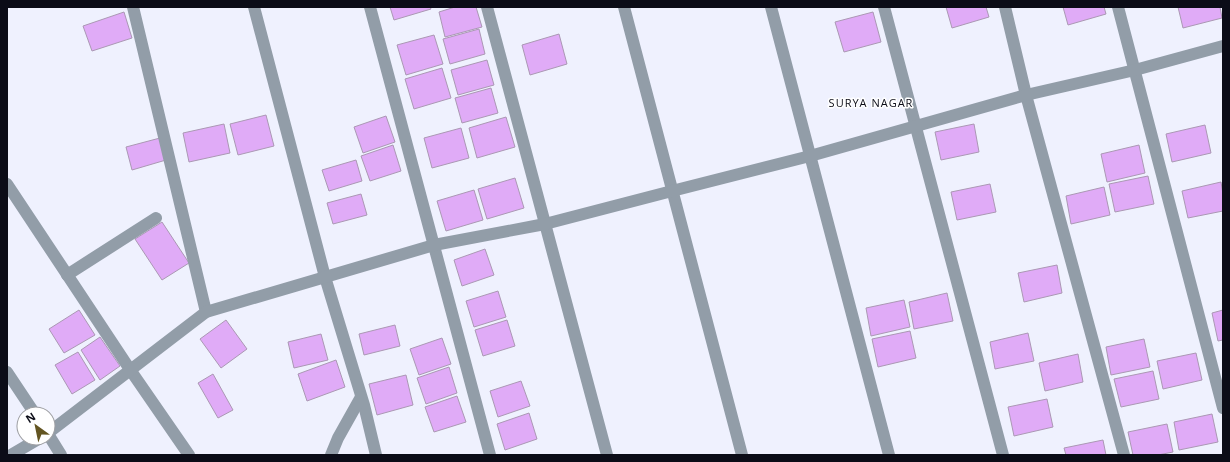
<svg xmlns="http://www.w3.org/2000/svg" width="1230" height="462" font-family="'Open Sans',sans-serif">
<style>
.building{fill:#e0abf7;stroke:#ab98b4}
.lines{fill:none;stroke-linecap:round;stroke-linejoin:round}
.minor{stroke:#929da8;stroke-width:12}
.labels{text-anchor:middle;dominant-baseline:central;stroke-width:3;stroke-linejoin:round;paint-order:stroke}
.neighbourhood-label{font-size:11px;letter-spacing:1px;fill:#0b0c17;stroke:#fff}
</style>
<rect width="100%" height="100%" fill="#eff1fe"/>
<g class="building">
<polygon points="390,7 430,7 431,9 394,20"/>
<polygon points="455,7 476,7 482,27 445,37 439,12"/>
<polygon points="946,7 986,7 989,17 952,28"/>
<polygon points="1063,7 1104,7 1106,14 1068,25"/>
<polygon points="1178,7 1220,7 1222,18 1183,28"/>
<polygon points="124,12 132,38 92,51 83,26"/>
<polygon points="873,12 881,42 844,52 835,22"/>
<polygon points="479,29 485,54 450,64 443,39"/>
<polygon points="559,34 567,64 530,75 522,45"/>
<polygon points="434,35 443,64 406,75 397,45"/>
<polygon points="487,60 494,85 458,95 451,70"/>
<polygon points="442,68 451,98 414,109 405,79"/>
<polygon points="491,88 498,113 462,123 455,98"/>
<polygon points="266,115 274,146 238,155 230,124"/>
<polygon points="386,116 395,142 363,153 354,127"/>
<polygon points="506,117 515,147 477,158 469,128"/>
<polygon points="224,124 230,153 189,162 183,133"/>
<polygon points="974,124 979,152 941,160 935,132"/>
<polygon points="1205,125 1211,153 1172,162 1166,134"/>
<polygon points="461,128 469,158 432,168 424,138"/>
<polygon points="160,138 166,160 132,170 126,147"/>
<polygon points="393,145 401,171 370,181 361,156"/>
<polygon points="1139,145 1145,173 1107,182 1101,154"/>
<polygon points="356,160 362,181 329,191 322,170"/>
<polygon points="1148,176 1154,204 1115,212 1109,184"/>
<polygon points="515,178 524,208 487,219 478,189"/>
<polygon points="1221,182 1223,194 1223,211 1188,218 1182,191"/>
<polygon points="990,184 996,212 957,220 951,192"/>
<polygon points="1104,187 1110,215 1071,224 1066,196"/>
<polygon points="474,190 483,220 446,231 437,201"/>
<polygon points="361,194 367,215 333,224 327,203"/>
<polygon points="162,222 189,263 162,280 135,239"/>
<polygon points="485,249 494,275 462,286 454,260"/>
<polygon points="1057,265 1062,293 1024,302 1018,273"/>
<polygon points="498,291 506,317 474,327 466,301"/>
<polygon points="947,293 953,321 914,329 909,302"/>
<polygon points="904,300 910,327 871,336 866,308"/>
<polygon points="79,310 95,335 64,353 49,329"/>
<polygon points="1223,310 1223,340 1218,341 1212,313"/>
<polygon points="226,320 247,349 221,368 200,339"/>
<polygon points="507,320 515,346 483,356 475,330"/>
<polygon points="395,325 400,346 364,355 359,334"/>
<polygon points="910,331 916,358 878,367 872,339"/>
<polygon points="1028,333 1034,361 995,369 990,342"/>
<polygon points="321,334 328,360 294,368 288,342"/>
<polygon points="100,337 120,366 100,380 81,350"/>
<polygon points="442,338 451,364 419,375 410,349"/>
<polygon points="1144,339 1150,367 1111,375 1106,347"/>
<polygon points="78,352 95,380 72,394 55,365"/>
<polygon points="1196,353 1202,380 1163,389 1157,361"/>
<polygon points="1078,354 1083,382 1045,391 1039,363"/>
<polygon points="336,360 345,387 307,401 298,374"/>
<polygon points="449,367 457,393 426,404 417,378"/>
<polygon points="1153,371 1159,399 1121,407 1114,379"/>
<polygon points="213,374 233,410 218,418 198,383"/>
<polygon points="406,375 413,405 377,415 369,384"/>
<polygon points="521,381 530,406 498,417 490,391"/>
<polygon points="457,396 466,422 434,432 425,407"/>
<polygon points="1047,399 1053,427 1014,436 1008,407"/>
<polygon points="529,413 537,439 505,450 497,424"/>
<polygon points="1212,414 1218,442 1179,450 1174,422"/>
<polygon points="1167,424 1173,452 1158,455 1133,455 1128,432"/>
<polygon points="1103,440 1106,455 1066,455 1064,448"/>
</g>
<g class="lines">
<g class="minor">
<polyline points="133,7 206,312"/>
<polyline points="254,7 325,277 364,405 376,455"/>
<polyline points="370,7 490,455"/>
<polyline points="487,7 607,455"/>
<polyline points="624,7 742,455"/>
<polyline points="771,7 889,455"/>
<polyline points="884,7 1003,455"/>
<polyline points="1005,7 1026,95 1124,455"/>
<polyline points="1118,7 1223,408"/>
<polyline points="7,184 131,371 189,455"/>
<polyline points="67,275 156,218"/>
<polyline points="7,372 35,414"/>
<polyline points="48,433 206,312 434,245 545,224 672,191 810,156 1026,95 1135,70 1223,46"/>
<polyline points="48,434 61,455"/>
<polyline points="11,455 40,438"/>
<polyline points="331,455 338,438 361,397"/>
</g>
</g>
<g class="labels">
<g class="neighbourhood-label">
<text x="871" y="102">SURYA NAGAR</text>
</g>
</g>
<rect width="1230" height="462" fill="none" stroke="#0b0c17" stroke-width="16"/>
<g transform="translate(36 426) rotate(327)"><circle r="19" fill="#ffffff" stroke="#9d9ea2"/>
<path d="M0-3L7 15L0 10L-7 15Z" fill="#635522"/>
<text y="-6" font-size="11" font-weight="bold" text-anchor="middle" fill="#0b0c17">N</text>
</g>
</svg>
